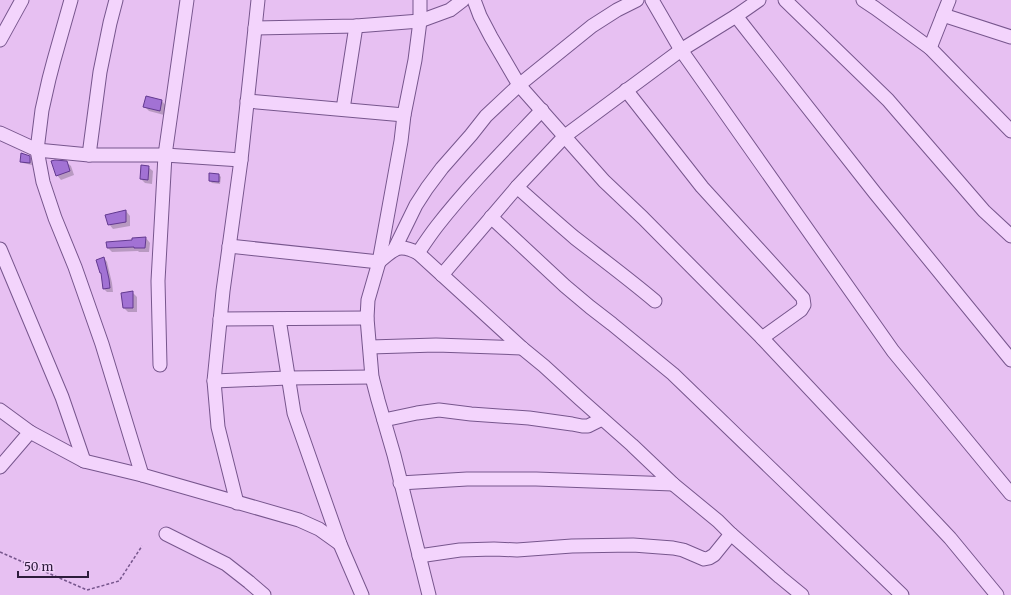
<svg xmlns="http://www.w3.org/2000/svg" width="1011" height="595" font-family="Merriweather,serif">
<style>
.shadow{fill:#0003}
.building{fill:#a272d4;stroke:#62398f}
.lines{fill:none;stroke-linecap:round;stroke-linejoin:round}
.minor-casing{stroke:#77568d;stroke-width:15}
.path{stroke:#77568d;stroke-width:1.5;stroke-dasharray:3 2;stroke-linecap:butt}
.minor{stroke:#f3d4fc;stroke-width:13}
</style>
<rect width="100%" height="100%" fill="#e7c0f2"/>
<g class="shadow">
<polygon points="147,98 162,101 166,106 164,115 149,111 145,107"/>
<polygon points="29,156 31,158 32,165 23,163 21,161"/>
<polygon points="66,162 71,166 74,175 61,180 57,175"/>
<polygon points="148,167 153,171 152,184 145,183 141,179"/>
<polygon points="219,175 221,177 220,184 212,183 210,181"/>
<polygon points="126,211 130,216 130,226 113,229 109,224 106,216"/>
<polygon points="146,238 150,243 149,252 139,252 138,251 112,252 108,248 134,240 133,239"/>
<polygon points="104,258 107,262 112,283 113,292 107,292 104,289 103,275 101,273"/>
<polygon points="133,293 137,297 137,312 128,312 124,308"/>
</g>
<g class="building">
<polygon points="146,96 162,100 160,111 143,107"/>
<polygon points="21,153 30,156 30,163 20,162"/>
<polygon points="55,160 67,161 70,171 56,176 51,161"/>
<polygon points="141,165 149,166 148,180 140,179"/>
<polygon points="209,173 219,174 219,182 209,181"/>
<polygon points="126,210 126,222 108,225 105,215"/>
<polygon points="146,237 145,248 134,248 134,247 107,248 106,242 132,240 132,238"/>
<polygon points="104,257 109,279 110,288 103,289 101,273 100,273 96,260"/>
<polygon points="133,291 133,308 123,308 121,293"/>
</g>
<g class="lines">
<g class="minor-casing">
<g id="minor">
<polyline points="71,0 54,60 49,79 42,110 37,150 43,182 55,218 75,267 102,344 142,475"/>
<polyline points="420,0 420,21 415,60 404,115 401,141 379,262 368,300 367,318 372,377 378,400 394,455 429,595"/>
<polyline points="474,0 480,16 491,37 519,85 604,181 643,218 762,338 950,538 997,595"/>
<polyline points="652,0 681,50 893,351 1011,494"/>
<polyline points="785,0 888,100 984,211 1011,236"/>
<polyline points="863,0 875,8 930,48 1011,131"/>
<polyline points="943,15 1011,37"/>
<polyline points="736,16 875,193 1011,360"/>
<polyline points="255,28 356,26 420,21 450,10 463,0"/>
<polyline points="0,40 22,0"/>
<polyline points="930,48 949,0"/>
<polyline points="626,90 702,187 803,298 804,305 801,310 762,338"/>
<polyline points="247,101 404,115"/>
<polyline points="343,109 356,26"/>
<polyline points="0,133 37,150 89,155 165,155 241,160"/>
<polyline points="89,155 100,72 110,23 116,0"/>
<path d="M517,187C536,204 555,221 575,238C602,259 629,279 655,301"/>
<polyline points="491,217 506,231 565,286 590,307 612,324 673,374 902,595"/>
<path d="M229,246L379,262C394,249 398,243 418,253L522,348L544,366L580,399L632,445L673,484L718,521L731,534L780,577L802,595"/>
<polyline points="0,249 62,397 84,461"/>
<polyline points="394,250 416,205 427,188 442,168 471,135 486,116 519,85 592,26 617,10 637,0"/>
<path d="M418,253C424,244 430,235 437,226C469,185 506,148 542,110"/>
<polyline points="442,275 517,187 565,136 681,50 736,16 759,0"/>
<polyline points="220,319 367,318"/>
<polyline points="279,319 294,413 340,544 362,595"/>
<polyline points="370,347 436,345 522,348"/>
<polyline points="160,365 158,281 165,155 187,0"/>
<polyline points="214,381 288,378 372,377"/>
<polyline points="0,410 30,432 84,461 142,475 299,520 319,529 340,544"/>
<polyline points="384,420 417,413 439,410 471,414 529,418 572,424 582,426 588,426 602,419"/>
<polyline points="0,467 30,432"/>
<polyline points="400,483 467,479 536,479 673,484"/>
<polyline points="237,503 218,427 214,381 223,291 241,160 258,0"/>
<polyline points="166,534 226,564 249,582 264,595"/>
<polyline points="419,556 460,550 494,549 517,550 572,546 633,545 673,548 683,550 704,559 709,558 714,555 731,534"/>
</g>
</g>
<polyline class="path" points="0,552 87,590 119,581 142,546"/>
<use href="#minor" class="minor"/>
</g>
<path d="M18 571v6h70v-6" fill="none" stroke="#2d1c3b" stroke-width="2"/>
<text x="24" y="571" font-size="12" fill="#2d1c3b" stroke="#f0d0f9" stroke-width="3" paint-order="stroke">50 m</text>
</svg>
